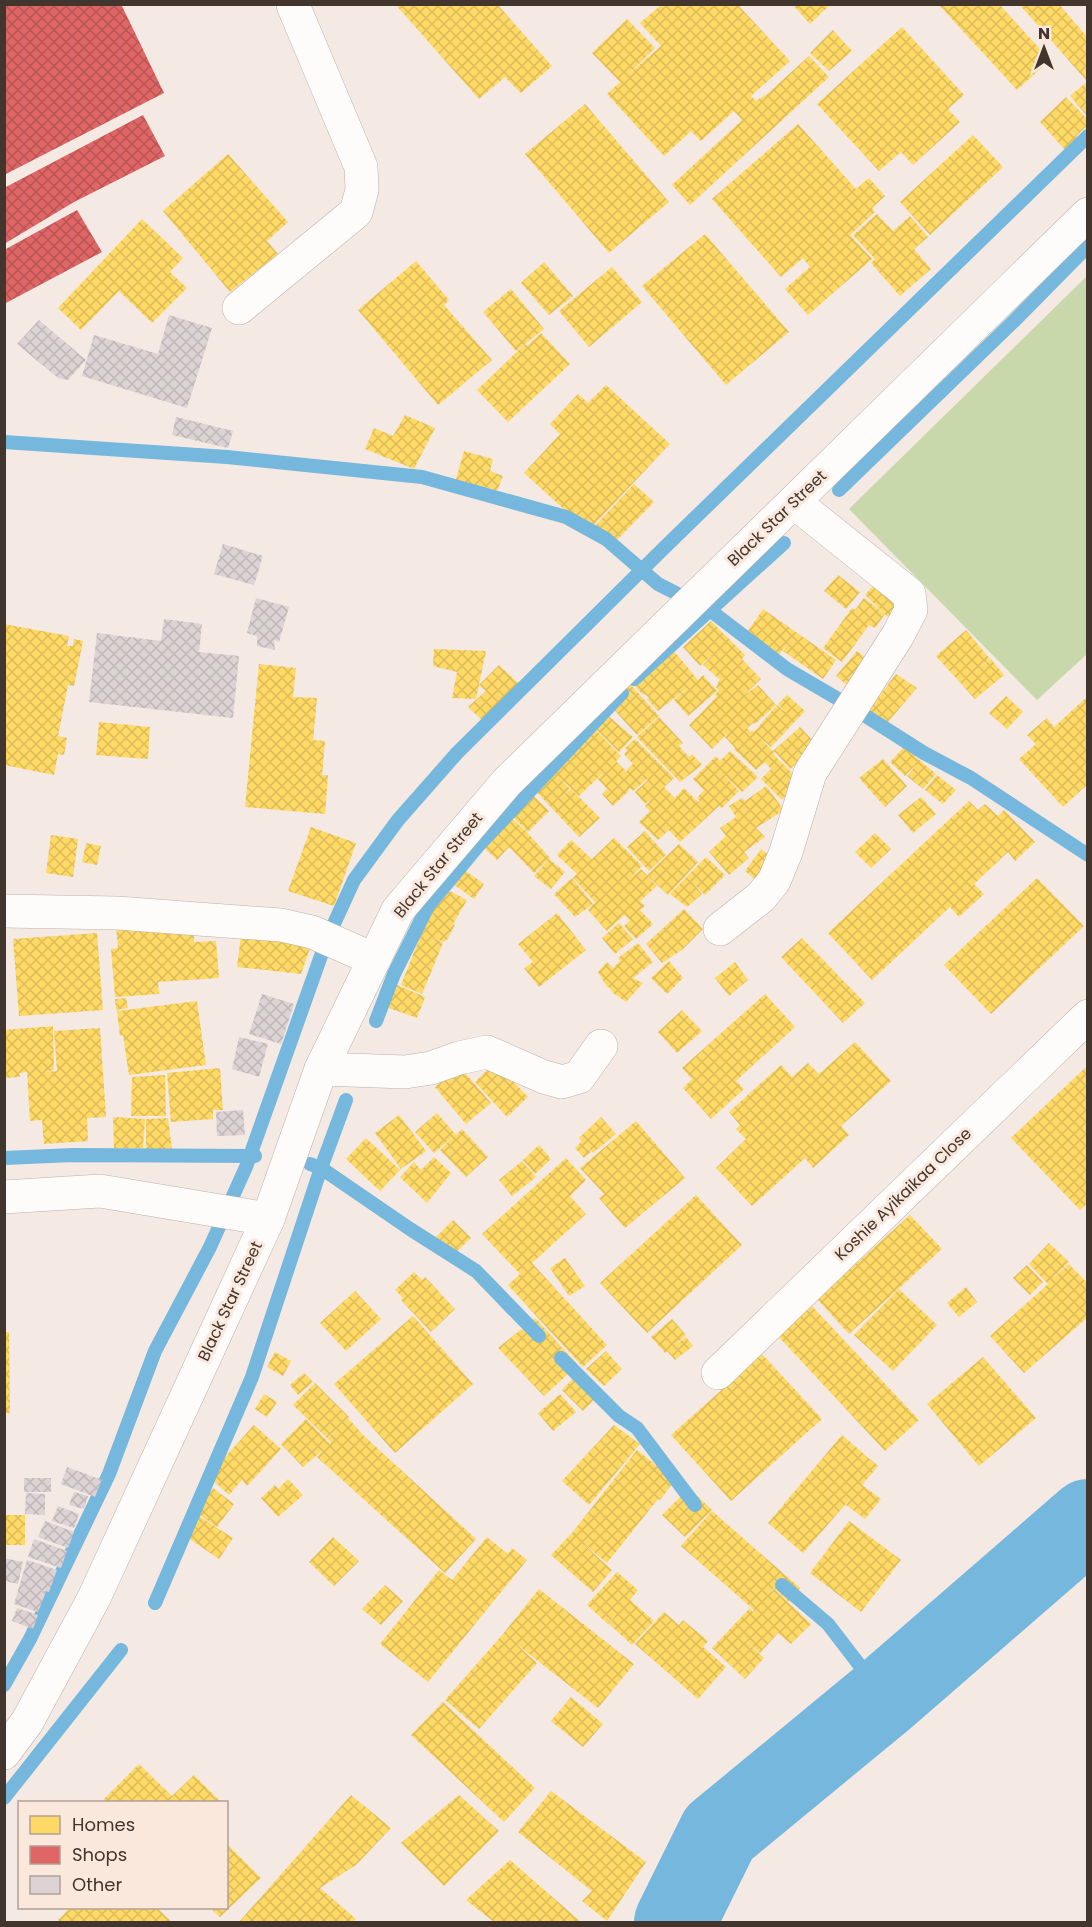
<svg xmlns="http://www.w3.org/2000/svg" width="1092" height="1927" font-family="Poppins,sans-serif">
<style>
.park{fill:#c9d8aa}
.homes{fill:url(#homes-cross-hatch)}
.shops{fill:url(#shops-cross-hatch)}
.lines{fill:none;stroke-linecap:round;stroke-linejoin:round}
.stream{stroke:#75b7dd;stroke-width:14}
.river{stroke:#75b7dd;stroke-width:82}
.building{fill:url(#building-cross-hatch)}
.minor-casing{stroke:#bbb1aa;stroke-width:34}
.minor{stroke:#fdfcfb;stroke-width:33}
.labels{text-anchor:middle;dominant-baseline:central;stroke-width:6;stroke-linejoin:round;paint-order:stroke}
.street-label{font-size:16px;fill:#41352d;stroke:#fbe8dc}
</style>
<defs>
<pattern id="homes-cross-hatch" width="8" height="8" patternUnits="userSpaceOnUse" patternTransform="scale(1.5)"><rect width="8" height="8" fill="#ffd966"/><path d="M0 0l8 8M0 8l8-8" fill="none" stroke="#dcbb59"/></pattern>
<pattern id="shops-cross-hatch" width="8" height="8" patternUnits="userSpaceOnUse" patternTransform="scale(1.5)"><rect width="8" height="8" fill="#e06666"/><path d="M0 0l8 8M0 8l8-8" fill="none" stroke="#b75554"/></pattern>
<pattern id="building-cross-hatch" width="8" height="8" patternUnits="userSpaceOnUse" patternTransform="scale(1.5)"><rect width="8" height="8" fill="#ddd3d4"/><path d="M0 0l8 8M0 8l8-8" fill="none" stroke="#bfb6b6"/></pattern>
</defs>
<rect width="100%" height="100%" fill="#f4e9e3"/>
<polygon class="park" points="1087,276 1087,654 1037,700 849,509"/>
<g class="homes">
<polygon points="395,4 497,4 552,66 521,93 505,77 479,99"/>
<polygon points="792,4 831,4 810,24"/>
<polygon points="938,4 999,4 1050,60 1017,90"/>
<polygon points="1019,4 1059,4 1088,38 1088,79 1086,80"/>
<polygon points="661,5 738,5 790,61 751,96 756,101 765,95 765,96 809,56 829,77 690,205 672,185 742,120 734,111 701,141 691,131 664,156 607,94 620,82 592,53 627,19 655,48 628,75 661,46 640,23"/>
<polygon points="902,27 964,95 948,109 960,122 913,165 901,152 879,171 817,104"/>
<polygon points="833,30 852,51 829,71 810,53"/>
<polygon points="1088,81 1088,117 1070,96"/>
<polygon points="1066,97 1088,120 1088,125 1076,136 1080,141 1067,152 1040,122"/>
<polygon points="585,104 669,202 609,253 525,154"/>
<polygon points="798,124 856,189 869,178 885,196 872,208 875,212 850,235 872,259 808,315 785,289 810,267 803,258 781,277 712,199"/>
<polygon points="973,135 1003,167 930,235 900,202"/>
<polygon points="228,154 288,222 267,241 278,254 230,292 163,211"/>
<polygon points="877,214 893,231 910,216 928,237 914,249 931,269 900,296 871,263 875,259 853,235"/>
<polygon points="142,219 183,258 170,272 187,288 152,323 119,291 81,330 58,308"/>
<polygon points="705,234 789,332 726,385 642,286"/>
<polygon points="416,261 449,300 444,305 492,360 438,405 358,310"/>
<polygon points="544,262 573,296 549,315 521,283"/>
<polygon points="612,267 642,302 589,347 559,311"/>
<polygon points="511,289 544,329 516,351 483,312"/>
<polygon points="541,333 570,364 508,422 477,390 525,344 527,346"/>
<polygon points="606,385 670,444 588,531 524,473 560,434 550,424 578,394 588,403"/>
<polygon points="405,415 435,428 414,469 365,449 374,428 393,436"/>
<polygon points="464,451 493,459 490,471 503,476 497,491 486,487 484,494 454,486"/>
<polygon points="634,484 654,502 614,543 595,526"/>
<polygon points="838,575 860,592 846,609 824,591"/>
<polygon points="879,579 903,601 888,617 865,595"/>
<polygon points="864,598 885,614 875,628 869,625 842,662 823,648 852,608 855,610"/>
<polygon points="763,609 836,660 823,679 783,651 789,642 777,657 746,634"/>
<polygon points="711,621 745,655 742,659 761,679 743,696 758,685 776,705 755,724 753,723 747,728 751,732 752,730 754,732 777,705 786,713 778,704 787,695 805,711 771,747 758,736 773,751 800,727 817,745 790,769 775,752 773,754 800,781 782,800 761,779 771,769 765,762 756,770 734,749 735,748 725,737 727,735 723,732 726,735 712,749 689,725 703,711 711,719 703,711 717,696 715,695 719,690 716,688 720,678 719,679 703,665 715,653 700,666 683,647"/>
<polygon points="4,624 69,636 67,646 73,646 74,639 83,641 74,686 68,685 58,736 67,738 64,755 58,754 54,775 4,765"/>
<polygon points="966,630 990,659 976,670 991,659 1004,675 975,699 936,656"/>
<polygon points="434,649 486,651 476,699 452,698 457,672 433,666"/>
<polygon points="673,650 698,680 703,675 717,691 688,716 674,700 690,686 658,711 647,699 649,698 645,694 643,695 633,684"/>
<polygon points="857,651 875,665 854,691 836,676"/>
<polygon points="259,664 296,668 293,697 317,698 313,740 325,741 322,775 328,775 325,814 245,807"/>
<polygon points="499,665 522,687 486,724 468,707 486,691 479,685"/>
<polygon points="896,674 917,688 886,724 868,711"/>
<polygon points="631,685 659,716 637,735 609,704"/>
<polygon points="1006,696 1023,712 1007,729 989,713"/>
<polygon points="1088,696 1088,784 1063,807 1019,759 1036,744 1027,735 1047,718 1054,727"/>
<polygon points="606,714 633,737 619,752 593,726"/>
<polygon points="659,717 683,743 679,746 689,757 692,754 702,765 680,782 637,737"/>
<polygon points="99,722 150,727 148,759 96,755"/>
<polygon points="593,727 621,756 616,761 627,772 627,769 633,764 624,754 627,751 625,748 635,739 674,778 664,787 675,798 684,788 698,802 700,801 697,798 704,790 693,779 716,756 720,761 730,751 758,777 742,792 723,774 739,791 722,808 719,806 680,842 669,830 658,840 639,822 650,811 645,806 652,799 645,804 635,792 648,780 647,779 633,791 630,788 628,790 629,791 613,806 602,794 607,789 598,779 606,770 579,796 558,776 570,789 560,799 571,789 600,818 579,837 532,787"/>
<polygon points="904,747 936,774 923,789 907,776 917,763 905,776 890,762"/>
<polygon points="883,759 907,786 885,807 859,778"/>
<polygon points="937,775 956,790 943,804 925,790"/>
<polygon points="766,786 784,810 756,828 765,837 744,852 749,858 729,875 709,852 726,836 720,828 736,817 729,806 742,798 745,801"/>
<polygon points="529,791 549,811 528,832 508,812"/>
<polygon points="921,797 936,814 913,833 898,815"/>
<polygon points="969,801 978,810 985,804 998,816 1004,810 1035,842 1015,861 1008,852 974,884 984,894 959,917 950,907 872,980 828,933"/>
<polygon points="510,817 525,830 550,858 534,873 509,847 497,860 482,846"/>
<polygon points="311,827 356,843 334,906 288,891"/>
<polygon points="645,831 666,855 649,871 627,847"/>
<polygon points="875,833 891,849 871,868 855,852"/>
<polygon points="51,835 78,839 73,877 46,873"/>
<polygon points="614,838 642,866 628,880 641,869 657,886 640,901 645,906 640,910 653,924 636,939 624,926 630,920 624,915 607,931 588,910 596,901 595,902 573,878 577,874 557,855 571,840 592,859"/>
<polygon points="86,843 101,846 97,865 82,862"/>
<polygon points="679,844 698,862 668,895 647,875"/>
<polygon points="761,849 774,859 757,881 745,871"/>
<polygon points="706,857 725,875 705,895 693,883 702,894 687,907 670,894"/>
<polygon points="549,859 565,872 551,889 534,876"/>
<polygon points="463,869 484,884 474,899 453,884"/>
<polygon points="572,878 593,904 575,917 554,894"/>
<polygon points="1037,878 1084,926 991,1014 944,965"/>
<polygon points="444,888 467,900 453,924 455,925 447,940 443,942 430,936 443,943 422,994 401,985 422,932 421,931"/>
<polygon points="684,909 703,929 683,949 662,963 646,944"/>
<polygon points="557,913 586,950 539,987 524,968 533,962 518,944"/>
<polygon points="149,923 150,933 194,929 194,942 216,941 219,978 158,982 159,994 115,997 111,949 118,948 116,926"/>
<polygon points="619,923 633,939 615,954 602,938"/>
<polygon points="242,928 314,937 301,974 237,967"/>
<polygon points="97,933 103,1010 19,1016 13,939"/>
<polygon points="802,938 865,1003 843,1023 781,957"/>
<polygon points="638,943 653,962 633,978 643,983 626,1002 613,993 609,987 607,987 598,972 607,962 613,968 620,961 618,958"/>
<polygon points="669,961 683,978 667,994 651,978"/>
<polygon points="735,962 748,980 729,996 715,978"/>
<polygon points="395,984 425,997 417,1018 386,1007"/>
<polygon points="765,994 795,1027 736,1081 744,1089 711,1119 683,1088 692,1079 682,1068"/>
<polygon points="126,998 128,1008 116,1010 115,999"/>
<polygon points="197,1001 206,1065 129,1075 123,1035 120,1036 117,1011"/>
<polygon points="682,1010 702,1031 677,1053 658,1032"/>
<polygon points="53,1026 54,1070 44,1072 57,1071 54,1031 100,1028 106,1117 87,1118 88,1141 44,1144 42,1120 30,1121 27,1072 19,1073 20,1077 4,1078 4,1030"/>
<polygon points="855,1042 891,1081 841,1126 849,1135 813,1168 805,1158 752,1206 716,1168 746,1139 736,1129 740,1125 729,1112 781,1065 792,1077 808,1063 819,1074"/>
<polygon points="495,1062 528,1097 507,1117 475,1082"/>
<polygon points="1088,1065 1088,1203 1080,1210 1011,1138"/>
<polygon points="460,1067 491,1103 466,1124 435,1087"/>
<polygon points="220,1068 223,1110 213,1110 213,1119 171,1122 167,1073"/>
<polygon points="165,1075 166,1116 131,1116 132,1077"/>
<polygon points="437,1113 456,1135 462,1129 488,1157 466,1177 440,1150 454,1136 434,1153 415,1132"/>
<polygon points="399,1115 426,1151 401,1169 375,1133"/>
<polygon points="113,1117 145,1119 143,1148 114,1148"/>
<polygon points="601,1117 616,1134 593,1153 584,1143 591,1152 584,1158 575,1148 582,1141 579,1138"/>
<polygon points="168,1118 172,1149 146,1150 146,1119"/>
<polygon points="636,1121 685,1178 625,1228 599,1198 604,1194 580,1168"/>
<polygon points="366,1138 400,1170 380,1191 346,1159"/>
<polygon points="539,1145 551,1159 535,1174 523,1160"/>
<polygon points="434,1157 451,1173 427,1203 400,1177 414,1162 421,1170"/>
<polygon points="566,1158 586,1180 570,1196 586,1214 532,1263 607,1345 583,1367 508,1285 520,1274 482,1234"/>
<polygon points="522,1161 536,1177 512,1196 499,1180"/>
<polygon points="696,1195 742,1245 647,1333 600,1283"/>
<polygon points="910,1215 942,1249 849,1334 817,1299"/>
<polygon points="453,1220 471,1238 448,1260 431,1242"/>
<polygon points="1049,1243 1069,1262 1051,1280 1069,1264 1088,1284 1088,1317 1024,1373 990,1336 1048,1284 1029,1264"/>
<polygon points="565,1258 585,1286 569,1296 550,1268"/>
<polygon points="1027,1265 1043,1282 1030,1295 1013,1278"/>
<polygon points="414,1272 422,1280 425,1277 455,1309 431,1332 401,1300 403,1298 395,1290"/>
<polygon points="966,1287 977,1302 959,1317 947,1303"/>
<polygon points="899,1289 937,1325 893,1371 854,1335"/>
<polygon points="355,1291 381,1319 346,1351 320,1323"/>
<polygon points="810,1304 919,1420 885,1451 777,1335"/>
<polygon points="413,1316 473,1384 395,1453 334,1384"/>
<polygon points="535,1318 578,1365 544,1396 498,1348"/>
<polygon points="672,1319 686,1335 675,1345 686,1337 693,1346 675,1360 667,1351 665,1353 651,1337"/>
<polygon points="5,1332 9,1332 10,1413 5,1413"/>
<polygon points="606,1351 622,1369 604,1386 586,1369"/>
<polygon points="275,1352 291,1361 283,1376 267,1367"/>
<polygon points="762,1354 822,1419 731,1501 671,1435"/>
<polygon points="983,1357 1036,1418 979,1466 927,1404"/>
<polygon points="581,1370 602,1392 583,1411 562,1390"/>
<polygon points="304,1373 313,1382 298,1395 290,1385"/>
<polygon points="315,1383 349,1417 348,1418 363,1435 476,1539 445,1573 317,1457 323,1450 303,1467 281,1444 306,1419 330,1444 331,1442 327,1439 339,1427 327,1438 293,1405"/>
<polygon points="264,1394 277,1402 267,1417 255,1409"/>
<polygon points="560,1394 576,1412 553,1431 538,1413"/>
<polygon points="254,1425 281,1449 247,1486 242,1480 229,1495 208,1476"/>
<polygon points="614,1425 640,1444 589,1505 562,1481"/>
<polygon points="842,1435 878,1466 862,1485 881,1499 865,1519 846,1505 852,1497 803,1553 768,1523"/>
<polygon points="637,1450 675,1480 660,1500 658,1499 607,1563 580,1541 612,1570 593,1592 551,1555 572,1533"/>
<polygon points="288,1479 303,1495 278,1517 261,1498 275,1485 278,1489"/>
<polygon points="213,1488 234,1504 217,1527 195,1512"/>
<polygon points="689,1488 712,1510 685,1537 662,1515"/>
<polygon points="191,1511 233,1538 219,1559 178,1531"/>
<polygon points="712,1511 800,1588 789,1602 774,1588 764,1598 774,1589 811,1624 791,1644 778,1633 760,1653 741,1636 764,1658 745,1679 712,1648 750,1608 753,1612 754,1610 681,1546"/>
<rect x="4" y="1515" width="21" height="30"/>
<polygon points="849,1521 901,1560 861,1612 810,1573"/>
<polygon points="333,1537 359,1561 334,1586 309,1562"/>
<polygon points="487,1537 508,1554 512,1548 527,1560 428,1682 380,1644 439,1570 452,1580"/>
<polygon points="617,1572 638,1590 630,1600 654,1621 632,1645 609,1624 618,1612 608,1624 587,1605"/>
<polygon points="385,1585 403,1601 381,1625 362,1609"/>
<polygon points="539,1589 634,1664 598,1708 515,1643 537,1663 479,1729 445,1700 503,1634"/>
<polygon points="664,1612 679,1625 683,1620 708,1641 703,1647 726,1667 698,1699 635,1644"/>
<polygon points="571,1697 603,1724 583,1747 551,1721"/>
<polygon points="443,1702 535,1788 504,1822 411,1735"/>
<polygon points="139,1764 172,1796 194,1775 221,1802 104,1802 102,1801"/>
<polygon points="551,1791 646,1862 607,1921 582,1901 592,1891 518,1832"/>
<polygon points="351,1795 391,1828 356,1865 320,1888 356,1919 353,1922 239,1922"/>
<polygon points="459,1795 499,1831 444,1886 401,1843"/>
<polygon points="226,1843 261,1878 220,1917 210,1908 226,1908"/>
<polygon points="510,1860 581,1922 494,1922 466,1900"/>
<polygon points="70,1908 157,1908 172,1922 61,1922 58,1920"/>
</g>
<g class="shops">
<polygon points="4,4 121,4 164,93 4,175"/>
<polygon points="143,115 165,156 74,202 4,244 4,188"/>
<polygon points="77,210 102,252 4,304 4,250"/>
</g>
<g class="lines">
<g class="stream">
<polyline points="4,442 227,457 422,477 566,517 606,539 658,584 711,611 787,669 850,706 924,753 971,778 1088,855"/>
<polyline points="839,490 1014,321 1088,246"/>
<polyline points="634,679 784,543"/>
<polyline points="376,1021 394,974 428,906 478,846 622,693"/>
<polyline points="4,1158 73,1155 255,1156"/>
<polyline points="310,1164 321,1168 410,1229 476,1271 539,1336"/>
<polyline points="561,1358 619,1416 637,1428 695,1505"/>
<polyline points="782,1585 828,1624 884,1697"/>
<polyline points="155,1603 252,1377 321,1168 346,1100"/>
<polyline points="4,1685 30,1639 109,1474 155,1351 210,1247 246,1167 327,939 354,880 398,820 457,753 666,546 1088,136"/>
<polyline points="4,1798 121,1650"/>
</g>
<polyline class="river" points="675,1922 719,1833 884,1697 1088,1520"/>
</g>
<g class="building">
<polygon points="169,315 212,328 187,408 82,376 94,335 158,354"/>
<polygon points="39,320 86,360 68,380 58,378 17,344"/>
<polygon points="176,417 233,431 228,448 172,435"/>
<polygon points="223,544 263,556 254,585 214,574"/>
<polygon points="256,598 289,607 279,642 274,640 275,650 257,646 257,636 247,633"/>
<polygon points="164,619 202,624 199,652 239,656 233,718 89,702 97,633 161,641"/>
<polygon points="262,994 294,1004 281,1044 249,1034"/>
<polygon points="239,1037 268,1044 259,1077 232,1069"/>
<polygon points="243,1110 245,1135 217,1136 216,1112"/>
<polygon points="67,1467 102,1480 95,1497 61,1484"/>
<rect x="24" y="1478" width="27" height="14"/>
<polygon points="74,1492 88,1496 84,1509 69,1505"/>
<polygon points="26,1493 45,1494 45,1515 25,1514"/>
<polygon points="58,1506 79,1514 74,1528 52,1521"/>
<polygon points="45,1521 74,1532 68,1548 38,1537"/>
<polygon points="34,1539 67,1551 61,1568 28,1557"/>
<polygon points="4,1558 23,1562 18,1584 4,1581"/>
<polygon points="27,1560 57,1570 49,1592 38,1589 46,1592 38,1612 14,1604"/>
<polygon points="17,1608 38,1615 33,1629 12,1621"/>
</g>
<g class="lines">
<g class="minor-casing">
<g id="minor">
<polyline points="239,308 356,212 362,190 361,167 293,5"/>
<polyline points="4,911 117,913 281,925 312,932 373,959"/>
<polyline points="720,929 761,897 774,881 786,852 810,773 898,635 911,610 909,594 794,502"/>
<polyline points="321,1069 405,1072 431,1068 459,1058 487,1052 544,1077 562,1082 579,1077 601,1046"/>
<polyline points="4,1197 100,1191 268,1219"/>
<polyline points="718,1373 1088,1016"/>
<polyline points="4,1753 27,1722 94,1598 268,1219 321,1069 398,910 507,782 1088,214"/>
</g>
</g>
<use href="#minor" class="minor"/>
</g>
<g class="labels">
<g class="street-label">
<text transform="translate(777 518) rotate(-44)">Black Star Street</text>
<text transform="translate(438 865) rotate(-51)">Black Star Street</text>
<text transform="translate(903 1194) rotate(-44)">Koshie Ayikaikaa Close</text>
<text transform="translate(230 1301) rotate(-65)">Black Star Street</text>
</g>
</g>
<rect width="1092" height="1927" fill="none" stroke="#41352d" stroke-width="12"/>
<rect x="18" y="1801" width="210" height="108" fill="#fbe8dc" stroke="#b1a096" stroke-width="1.5"/>
<rect x="30" y="1816" width="30" height="18" fill="#ffd966" stroke="#b1a096" stroke-width="1.5"/>
<text x="72" y="1831" font-size="18" fill="#41352d">Homes</text>
<rect x="30" y="1846" width="30" height="18" fill="#e06666" stroke="#b1a096" stroke-width="1.5"/>
<text x="72" y="1861" font-size="18" fill="#41352d">Shops</text>
<rect x="30" y="1876" width="30" height="18" fill="#ddd3d4" stroke="#b1a096" stroke-width="1.5"/>
<text x="72" y="1891" font-size="18" fill="#41352d">Other</text>
<g transform="translate(1044 48)" stroke="#fbe8dc" stroke-width="4.5" paint-order="stroke">
<path d="M0-4.5L10 22L0 15L-10 22Z" fill="#41352d"/>
<text y="-9" font-size="16" font-weight="bold" text-anchor="middle" fill="#41352d">N</text>
</g>
</svg>
